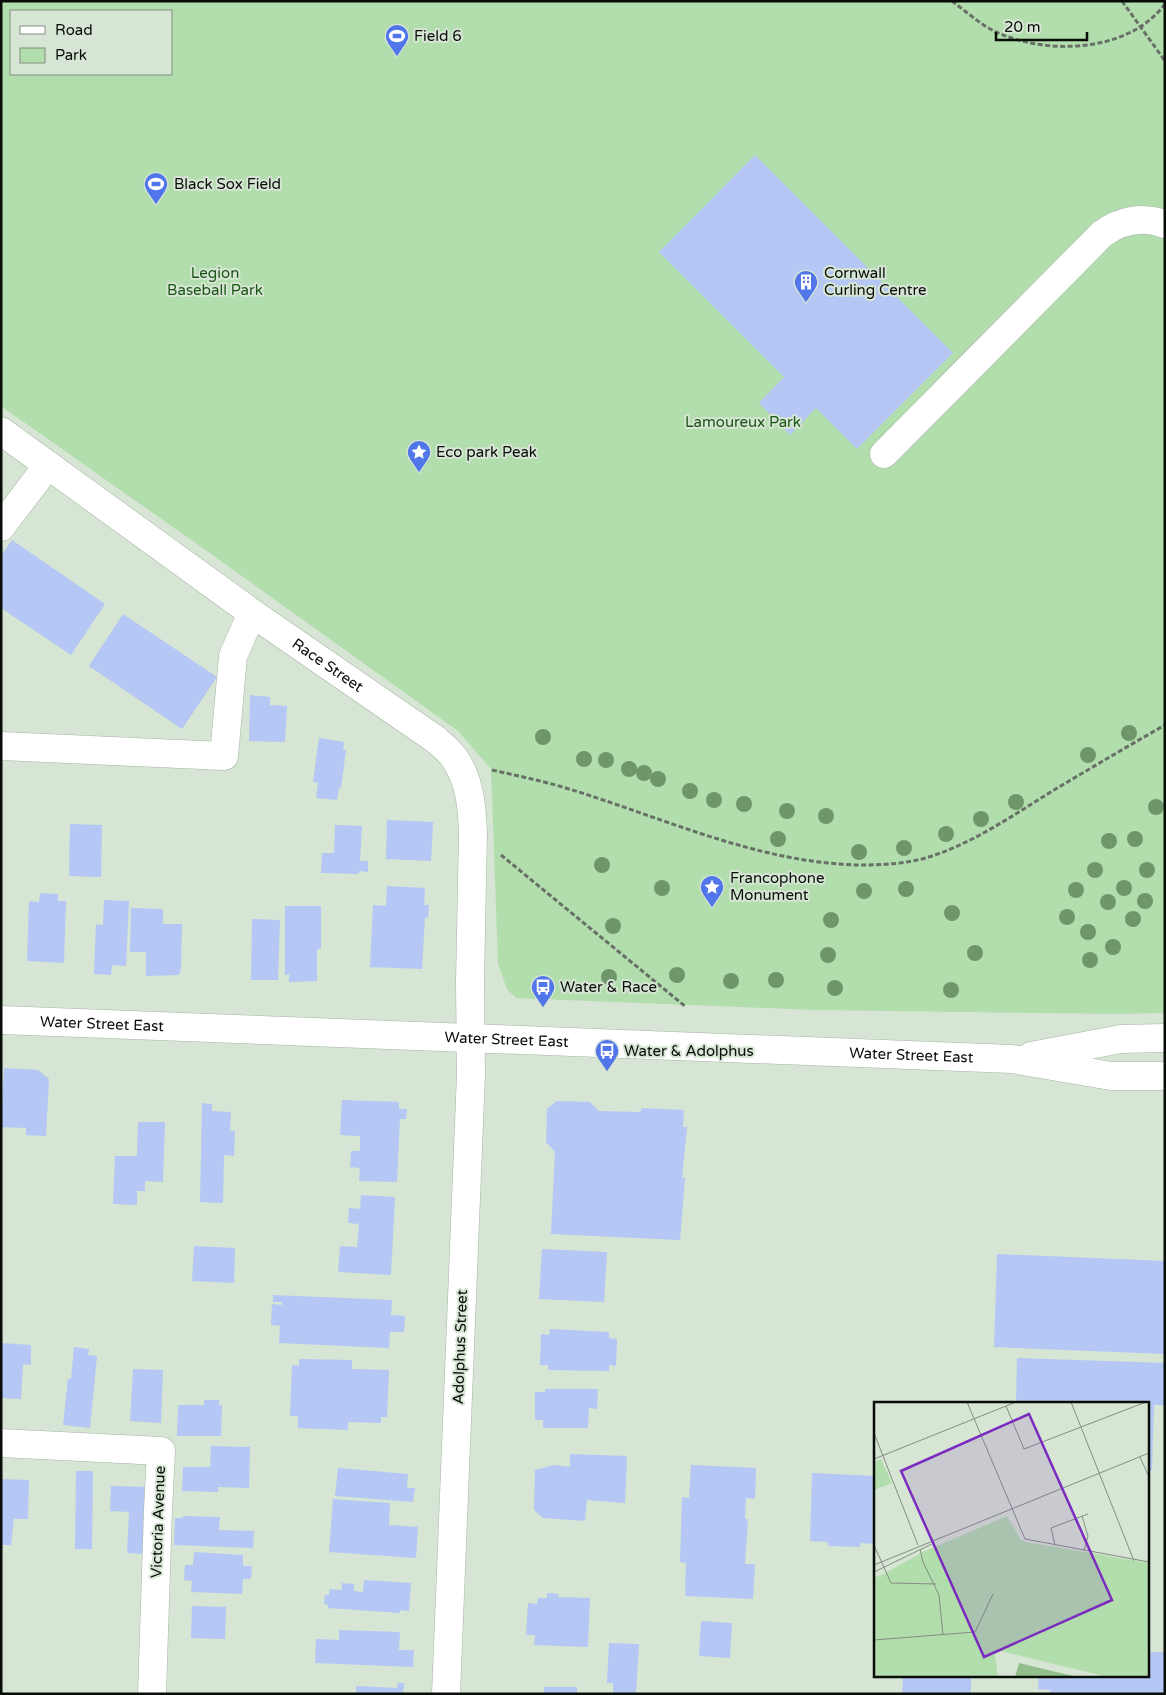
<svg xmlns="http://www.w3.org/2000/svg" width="1166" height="1695" font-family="'Varela Round',sans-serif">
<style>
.park{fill:#b2ddad;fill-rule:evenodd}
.building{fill:#b4c7f5}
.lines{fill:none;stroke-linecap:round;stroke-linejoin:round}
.minor-casing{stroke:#a7b5a5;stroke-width:29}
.major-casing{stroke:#a7b5a5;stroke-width:29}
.path{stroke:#677166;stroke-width:3;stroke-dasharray:5 2.5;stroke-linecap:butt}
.minor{stroke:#fff;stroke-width:28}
.major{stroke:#fff;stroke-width:28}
.tree{fill:#6f966b}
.labels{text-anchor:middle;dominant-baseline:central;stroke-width:4;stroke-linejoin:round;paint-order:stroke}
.poi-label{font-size:15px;fill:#080d08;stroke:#d6e5d4;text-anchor:start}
.park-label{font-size:15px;fill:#1b5615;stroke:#d6e5d4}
.street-label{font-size:15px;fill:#080d08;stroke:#d6e5d4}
.inset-road{fill:none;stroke:#848f82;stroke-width:1}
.view{fill:#7b2cbf;fill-opacity:0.15;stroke:#7b2cbf;stroke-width:2.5}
.inset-edge{fill:none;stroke:#080d08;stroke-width:2.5}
</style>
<rect width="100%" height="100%" fill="#d6e5d4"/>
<path class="park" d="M1,1H1165V1013L1117,1014L815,1010L516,998L507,989L498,964L491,769L458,731L214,556L1,406ZM11,11H171V74H11Z"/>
<g class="building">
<polygon points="755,155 953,353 857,449 816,408 790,435 759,403 784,377 659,252"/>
<polygon points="12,540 105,604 71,655 1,608 1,556"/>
<polygon points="123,614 217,677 182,729 89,666"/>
<polygon points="250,695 270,697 270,705 287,706 285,742 249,741"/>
<polygon points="319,738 344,742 343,749 346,750 341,788 339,787 337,800 316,798 318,783 313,782"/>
<polygon points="387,820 433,822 431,861 386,859"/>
<polygon points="70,824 102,825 101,877 69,876"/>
<polygon points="335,825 362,826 360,861 368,861 368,872 359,871 359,874 321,873 322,853 334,853"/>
<polygon points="387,886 425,888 424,905 429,905 428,918 425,917 422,969 370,967 373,905 386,906"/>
<polygon points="40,893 58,894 58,901 66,901 64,963 27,961 29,901 39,902"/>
<polygon points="104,900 129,901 126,966 112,965 111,975 94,974 96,924 103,925"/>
<polygon points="285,906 321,906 321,949 317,949 317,981 289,982 289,974 285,975"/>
<polygon points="131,908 163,909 163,924 182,924 181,968 179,975 146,976 146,952 130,952"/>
<polygon points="252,919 280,920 278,980 251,980"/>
<polygon points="4,1068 38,1070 49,1079 46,1136 26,1135 26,1128 1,1127"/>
<polygon points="342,1100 399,1102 399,1109 407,1109 406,1119 400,1119 397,1182 359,1181 360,1168 350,1167 351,1151 360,1151 360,1136 340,1135"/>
<polygon points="557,1101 590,1102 599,1111 640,1112 642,1108 684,1110 683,1127 687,1127 682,1178 685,1178 680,1240 551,1234 555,1152 546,1142 547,1109"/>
<polygon points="202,1103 212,1104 212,1111 231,1112 230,1131 235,1131 234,1156 224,1155 223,1203 200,1202"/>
<polygon points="138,1122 165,1122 163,1182 145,1181 145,1191 137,1191 137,1205 113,1204 115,1156 137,1156"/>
<polygon points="361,1195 395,1197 391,1275 338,1272 340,1246 357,1247 359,1224 348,1223 349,1208 360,1209"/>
<polygon points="194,1246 235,1248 234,1283 192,1281"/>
<polygon points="542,1249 607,1252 604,1302 539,1299"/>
<polygon points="997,1254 1165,1261 1165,1354 994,1347"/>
<polygon points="273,1295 392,1300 391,1315 405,1316 404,1332 390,1332 389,1348 279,1343 280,1326 271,1325 272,1304 282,1305 282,1302 273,1302"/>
<polygon points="550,1329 609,1332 609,1338 617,1339 616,1366 609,1365 609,1371 548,1370 548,1365 540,1365 541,1334 549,1335"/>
<polygon points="1,1343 31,1345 31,1365 23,1364 21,1399 1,1398"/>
<polygon points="74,1347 89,1349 88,1355 97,1356 90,1428 63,1425 68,1379 71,1379"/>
<polygon points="1017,1358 1165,1363 1165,1405 1154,1405 1152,1471 1147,1470 1147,1404 1016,1404"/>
<polygon points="299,1359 352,1360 352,1369 389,1370 387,1417 381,1417 381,1423 348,1422 348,1430 298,1428 298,1416 290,1416 292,1365 299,1366"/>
<polygon points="133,1369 163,1370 161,1423 130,1421"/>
<polygon points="545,1389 598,1389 597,1409 589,1408 588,1428 543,1428 543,1420 535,1420 535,1392 545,1392"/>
<polygon points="204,1400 219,1400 219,1405 222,1405 221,1436 177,1436 178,1405 204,1405"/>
<polygon points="211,1446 250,1447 249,1488 218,1487 218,1492 182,1491 183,1467 210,1467"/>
<polygon points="570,1454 627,1456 625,1503 587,1500 585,1521 543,1518 534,1510 535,1470 554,1465 570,1467"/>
<polygon points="691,1465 756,1468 755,1499 746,1498 745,1519 748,1519 745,1564 755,1564 753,1599 685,1596 686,1563 680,1562 682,1497 689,1498"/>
<polygon points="338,1468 408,1474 407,1488 415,1488 413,1502 335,1496"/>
<polygon points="76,1471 93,1471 92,1549 75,1549"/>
<polygon points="812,1473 875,1476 875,1544 861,1543 860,1547 828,1546 828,1542 810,1541"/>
<polygon points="1,1479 29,1480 28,1519 14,1519 11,1545 1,1545"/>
<polygon points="111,1486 149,1487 147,1554 127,1553 129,1512 110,1511"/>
<polygon points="333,1499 390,1503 389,1525 418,1527 416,1558 329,1552"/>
<polygon points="183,1516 220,1517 219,1530 254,1531 253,1548 174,1545 175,1518 183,1518"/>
<polygon points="194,1552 243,1555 243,1566 252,1566 251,1579 243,1579 242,1594 191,1592 192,1581 184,1580 185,1565 193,1565"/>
<polygon points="364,1580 411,1583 409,1611 400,1610 400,1613 328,1608 328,1605 324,1604 325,1595 329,1595 330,1589 342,1590 342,1583 354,1584 354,1591 363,1592"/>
<polygon points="547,1593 559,1594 558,1597 590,1598 588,1647 534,1645 535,1635 526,1635 528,1603 537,1604 538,1598 547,1598"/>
<polygon points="192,1606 226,1607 225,1639 191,1638"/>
<polygon points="701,1621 732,1623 730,1658 699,1656"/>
<polygon points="339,1630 400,1632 399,1650 414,1650 413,1667 315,1663 316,1639 339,1640"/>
<polygon points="609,1643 639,1644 636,1694 613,1694 613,1683 607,1683"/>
<polygon points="1147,1652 1165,1652 1165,1694 1050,1694 1050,1690 1038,1689 1039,1676 1147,1676"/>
<polygon points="894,1676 964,1676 964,1678 971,1678 971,1694 902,1694 903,1679"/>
<polygon points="398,1683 404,1683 403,1694 356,1694 356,1686 397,1688"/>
<rect x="544" y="1687" width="33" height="7"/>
</g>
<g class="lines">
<g class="minor-casing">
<g id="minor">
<path id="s1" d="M1,431L252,613L435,739C442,745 451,752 455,759C470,781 472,807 473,833L470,982L471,1074L446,1694"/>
<path d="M884,454L1102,234C1121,220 1143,216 1165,224"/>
<polyline points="1,527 48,465"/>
<polyline points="1,746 224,756 233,656 252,613"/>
<polyline points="1,1443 161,1451 158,1510 152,1694"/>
</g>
</g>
<g class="major-casing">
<g id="major">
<path id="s2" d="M1,1020L1012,1059L1111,1076H1165"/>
<polyline points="1031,1056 1121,1039 1165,1038"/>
</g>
</g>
<g class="path">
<path d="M952,1C968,13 984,28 1003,35C1054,55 1130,51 1165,4"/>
<polyline points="1122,1 1165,61"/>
<path d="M492,770C518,776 544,781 569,789C664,818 756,862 857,865C883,865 910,864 935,855C978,840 1015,814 1054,790C1091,768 1128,746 1165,725"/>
<polyline points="501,855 686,1007"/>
</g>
<use href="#minor" class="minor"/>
<use href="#major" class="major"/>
</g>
<g class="tree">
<circle cx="1129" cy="733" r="8"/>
<circle cx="543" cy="737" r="8"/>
<circle cx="1088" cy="755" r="8"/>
<circle cx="584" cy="759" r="8"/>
<circle cx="606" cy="760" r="8"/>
<circle cx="629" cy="769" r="8"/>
<circle cx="644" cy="773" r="8"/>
<circle cx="658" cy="779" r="8"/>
<circle cx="690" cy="791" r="8"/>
<circle cx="714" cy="800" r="8"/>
<circle cx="1016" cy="802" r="8"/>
<circle cx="744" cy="804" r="8"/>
<circle cx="1156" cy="807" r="8"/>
<circle cx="787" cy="811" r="8"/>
<circle cx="826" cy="816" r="8"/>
<circle cx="981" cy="819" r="8"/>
<circle cx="946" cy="834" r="8"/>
<circle cx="778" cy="839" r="8"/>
<circle cx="1135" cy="839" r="8"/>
<circle cx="1109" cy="841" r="8"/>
<circle cx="904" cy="848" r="8"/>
<circle cx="859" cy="852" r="8"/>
<circle cx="602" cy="865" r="8"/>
<circle cx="1095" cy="870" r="8"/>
<circle cx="1147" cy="870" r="8"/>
<circle cx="662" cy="888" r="8"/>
<circle cx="1124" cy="888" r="8"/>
<circle cx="906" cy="889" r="8"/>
<circle cx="1076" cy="890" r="8"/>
<circle cx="864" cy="891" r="8"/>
<circle cx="1145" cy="901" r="8"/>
<circle cx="1108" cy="902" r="8"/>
<circle cx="952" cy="913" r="8"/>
<circle cx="1067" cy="917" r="8"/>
<circle cx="1133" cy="919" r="8"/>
<circle cx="831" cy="920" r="8"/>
<circle cx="613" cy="926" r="8"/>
<circle cx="1088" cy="932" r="8"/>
<circle cx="1113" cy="947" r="8"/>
<circle cx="975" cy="953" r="8"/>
<circle cx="828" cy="955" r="8"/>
<circle cx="1090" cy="960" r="8"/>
<circle cx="677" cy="975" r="8"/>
<circle cx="609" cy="977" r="8"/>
<circle cx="776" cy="980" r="8"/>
<circle cx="731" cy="981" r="8"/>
<circle cx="835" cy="988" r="8"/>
<circle cx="951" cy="990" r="8"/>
</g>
<defs>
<g id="stadium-pin" transform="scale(1.25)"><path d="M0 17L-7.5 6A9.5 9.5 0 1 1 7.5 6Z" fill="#5076ea" stroke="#d6e5d4"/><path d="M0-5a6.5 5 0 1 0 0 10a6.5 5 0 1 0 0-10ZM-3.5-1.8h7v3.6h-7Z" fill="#fff"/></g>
<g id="building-pin" transform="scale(1.25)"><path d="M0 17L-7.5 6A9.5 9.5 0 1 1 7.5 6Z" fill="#5076ea" stroke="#d6e5d4"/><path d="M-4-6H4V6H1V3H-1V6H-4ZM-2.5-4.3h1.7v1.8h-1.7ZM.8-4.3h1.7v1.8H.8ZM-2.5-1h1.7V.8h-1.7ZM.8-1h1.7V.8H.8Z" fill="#fff"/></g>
<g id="sight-pin" transform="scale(1.25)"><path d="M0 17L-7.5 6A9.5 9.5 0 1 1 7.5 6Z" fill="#5076ea" stroke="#d6e5d4"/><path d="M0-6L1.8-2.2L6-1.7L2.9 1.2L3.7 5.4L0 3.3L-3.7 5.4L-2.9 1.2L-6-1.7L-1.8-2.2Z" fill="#fff"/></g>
<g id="bus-pin" transform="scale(1.25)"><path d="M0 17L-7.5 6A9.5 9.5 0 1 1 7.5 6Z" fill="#5076ea" stroke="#d6e5d4"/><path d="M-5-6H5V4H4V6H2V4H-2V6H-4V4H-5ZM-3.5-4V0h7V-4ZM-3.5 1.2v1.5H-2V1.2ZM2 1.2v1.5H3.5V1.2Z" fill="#fff"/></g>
</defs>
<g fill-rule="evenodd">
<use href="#stadium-pin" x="397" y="36"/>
<use href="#stadium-pin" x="156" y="184"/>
<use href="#building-pin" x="806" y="282"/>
<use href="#sight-pin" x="419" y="452"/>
<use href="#sight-pin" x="712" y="887"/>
<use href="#bus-pin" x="543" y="987"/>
<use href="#bus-pin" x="607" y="1051"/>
</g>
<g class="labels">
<g class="poi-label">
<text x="414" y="36">Field 6</text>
<text x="174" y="184">Black Sox Field</text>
<text x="824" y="273">Cornwall<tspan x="824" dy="17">Curling Centre</tspan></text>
<text x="436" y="452">Eco park Peak</text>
<text x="730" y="878">Francophone<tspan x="730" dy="17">Monument</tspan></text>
<text x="560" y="987">Water &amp; Race</text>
<text x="624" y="1051">Water &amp; Adolphus</text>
</g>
<g class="park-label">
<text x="215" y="273">Legion<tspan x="215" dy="17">Baseball Park</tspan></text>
<text x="743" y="422">Lamoureux Park</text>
</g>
<g class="street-label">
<text stroke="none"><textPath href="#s1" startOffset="402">Race Street</textPath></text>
<text stroke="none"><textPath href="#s2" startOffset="101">Water Street East</textPath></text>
<text stroke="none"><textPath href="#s2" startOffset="506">Water Street East</textPath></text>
<text stroke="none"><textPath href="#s2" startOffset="911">Water Street East</textPath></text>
<text transform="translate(460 1347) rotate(-88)">Adolphus Street</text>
<text transform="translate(158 1522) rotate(-88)">Victoria Avenue</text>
</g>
</g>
<g transform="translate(874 1402)">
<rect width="275" height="275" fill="#d6e5d4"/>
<path d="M7,57L18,81L0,88V60ZM133,114L147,138L152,140L275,161V275H234L127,249L121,253L124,275H0V173L4,175L49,150Z" fill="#b2ddad"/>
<path d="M145,261L203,275H141Z" fill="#92be8c"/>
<path class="inset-road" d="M93,0L151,137L275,160M197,0L260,159M132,4L150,47L272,0M0,31L44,143M266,55L275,75M0,57L142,0M208,114L214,134L210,149M0,143L17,181L62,182M181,143L177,126L214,112M46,147L49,160L65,193L69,233M0,163L275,51M0,170L58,142M0,238L101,230L119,192"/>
<path class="view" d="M155,12L238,198L110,255L27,69Z"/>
<rect width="275" height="275" class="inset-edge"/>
</g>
<rect width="1166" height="1695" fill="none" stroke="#080d08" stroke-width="5"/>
<rect x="10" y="10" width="162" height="65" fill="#d6e5d4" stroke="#848f82"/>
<rect x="20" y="26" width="25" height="8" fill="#ffffff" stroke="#848f82"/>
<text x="55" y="35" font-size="15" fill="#080d08">Road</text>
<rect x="20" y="48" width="25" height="15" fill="#b2ddad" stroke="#848f82"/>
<text x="55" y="60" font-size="15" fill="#080d08">Park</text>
<path d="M996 32v8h91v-8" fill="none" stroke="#080d08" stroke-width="2.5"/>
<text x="1004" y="32" font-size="15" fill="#080d08" stroke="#d6e5d4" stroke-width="4" paint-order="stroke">20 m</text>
</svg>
